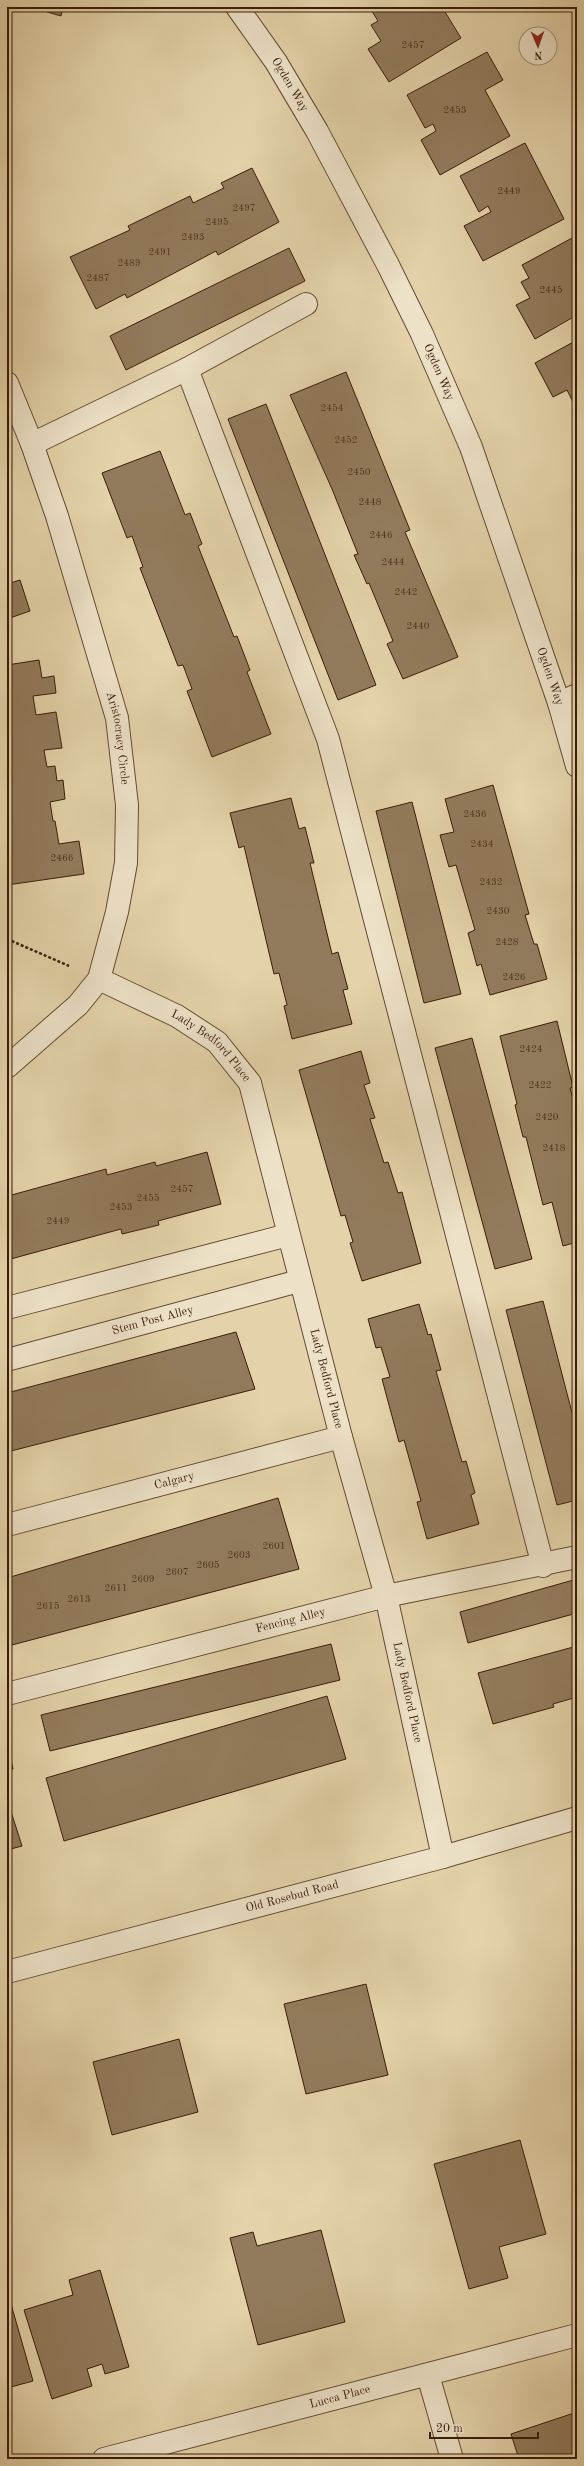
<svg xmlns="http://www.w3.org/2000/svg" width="584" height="2466" font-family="'Old Standard TT',serif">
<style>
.building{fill:#927b5d;stroke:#3a1c09}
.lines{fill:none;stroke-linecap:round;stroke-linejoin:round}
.street-casing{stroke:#644a31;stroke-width:24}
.path{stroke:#3a1c09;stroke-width:2.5;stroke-dasharray:3 2;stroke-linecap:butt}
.street{stroke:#ede2c8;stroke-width:22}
.labels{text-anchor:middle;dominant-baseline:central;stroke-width:3.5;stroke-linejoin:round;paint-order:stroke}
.number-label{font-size:10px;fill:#50341e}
.street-label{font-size:12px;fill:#3a1c09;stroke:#ede2c8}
</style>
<rect width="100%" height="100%" fill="#e4d3aa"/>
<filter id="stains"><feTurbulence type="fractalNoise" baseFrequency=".005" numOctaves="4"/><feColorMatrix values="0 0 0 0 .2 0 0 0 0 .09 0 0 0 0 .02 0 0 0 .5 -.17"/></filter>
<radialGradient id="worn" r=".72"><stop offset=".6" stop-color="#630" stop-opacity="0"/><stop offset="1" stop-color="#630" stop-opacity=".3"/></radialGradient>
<g class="building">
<polygon points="38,7 63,7 61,16 37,9"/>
<polygon points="373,7 442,7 461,38 389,82 368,49 381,41 371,25 378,21 370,8"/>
<polygon points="570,7 577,7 577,18"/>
<polygon points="487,52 503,80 485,90 510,136 440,175 421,140 436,131 433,124 425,128 407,95"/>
<polygon points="525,143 564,219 483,261 464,226 491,212 488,206 479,212 460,176"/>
<polygon points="252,168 279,222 218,255 216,251 127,298 125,294 96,309 70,257 130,230 128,226 190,196 193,203 224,188 221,183"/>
<polygon points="574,237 577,243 577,315 535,339 516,305 530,298 521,282 529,278 522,265"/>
<polygon points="289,248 305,281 126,370 110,336"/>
<polygon points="577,340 577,410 567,390 553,397 535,363"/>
<polygon points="346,372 410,530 405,532 458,657 403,679 387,644 393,641 369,583 367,584 354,555 358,554 332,489 290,395"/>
<polygon points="266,404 376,685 338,700 228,419"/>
<polygon points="160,451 185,515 190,513 202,544 198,546 234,637 237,636 250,670 247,672 271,734 212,757 187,691 192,689 183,665 178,666 140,568 143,567 132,536 127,538 102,473"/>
<polygon points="20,580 30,611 7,619 7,584"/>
<polygon points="39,660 42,678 54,676 56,693 33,696 36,715 56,712 62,748 44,750 47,767 55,766 57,781 63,780 65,799 50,802 53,821 55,821 59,844 79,841 84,874 7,885 7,665"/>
<polygon points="493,785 529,914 525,915 534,944 537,944 547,979 490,995 481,964 477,966 468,933 475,930 456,865 449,867 440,835 454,832 445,799"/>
<polygon points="291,798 299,829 305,827 314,863 310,863 332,954 338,952 348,989 343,990 352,1024 292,1039 284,1006 287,1005 279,973 274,974 244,846 239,848 230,813"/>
<polygon points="412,802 461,994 424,1003 376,811"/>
<polygon points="557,1021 573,1087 570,1088 577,1114 577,1242 563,1246 552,1202 543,1205 526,1137 523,1137 515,1105 517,1104 500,1036"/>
<polygon points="472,1038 532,1259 495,1269 435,1048"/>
<polygon points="361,1051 370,1083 364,1085 375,1118 370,1119 384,1163 388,1162 398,1193 402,1192 421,1263 362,1281 350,1243 353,1242 345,1215 341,1216 299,1070"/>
<polygon points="207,1152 221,1204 158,1221 159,1225 122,1234 121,1229 7,1260 7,1202 10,1202 8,1196 106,1169 107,1175 155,1162 156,1166"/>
<polygon points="543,1301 577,1432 577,1500 557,1505 506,1310"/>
<polygon points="419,1304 428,1335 431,1334 441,1370 436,1371 462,1462 466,1461 475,1493 471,1495 479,1524 427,1539 417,1502 421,1501 404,1440 399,1442 382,1379 390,1377 381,1347 376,1348 368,1319"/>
<polygon points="236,1332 255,1389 7,1452 7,1393"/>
<polygon points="278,1498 299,1569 12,1645 7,1635 7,1578"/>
<polygon points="577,1579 577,1613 468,1643 460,1612"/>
<polygon points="331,1644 340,1680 50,1751 41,1715"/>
<polygon points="577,1646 577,1697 553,1704 554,1707 493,1724 478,1673"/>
<polygon points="327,1696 346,1759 64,1841 46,1778"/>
<polygon points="7,1743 13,1769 7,1770"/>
<polygon points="7,1799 22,1846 7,1850"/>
<polygon points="366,1984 388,2075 306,2094 284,2004"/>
<polygon points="179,2039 198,2112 112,2135 93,2062"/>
<polygon points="520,2140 546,2234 499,2247 508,2278 469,2289 434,2164"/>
<polygon points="321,2230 345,2322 258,2345 230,2238 253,2232 257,2246"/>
<polygon points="100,2270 129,2367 105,2374 102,2364 87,2369 92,2386 52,2399 24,2310 73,2295 69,2280"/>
<polygon points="9,2297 33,2381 7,2388 7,2298"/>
<polygon points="577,2412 577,2459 519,2459 511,2434"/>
</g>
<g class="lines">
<g class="street-casing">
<g id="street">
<path id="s1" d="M237,7L276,62L317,131L388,265L422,334L471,447L559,703L577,766"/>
<polyline points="187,369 328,739 543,1566"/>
<path id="s2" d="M7,383L32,444L57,516L117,718L127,805L126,863L117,912L99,979L78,1005L7,1067"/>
<polyline points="32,444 187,369 306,304"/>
<polyline points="559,703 577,695"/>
<path id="s3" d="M99,979L177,1016L217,1042L250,1083L341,1437L386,1596L443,1857"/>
<polyline points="7,1308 288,1235"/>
<path id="s4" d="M7,1360L299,1281"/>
<path id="s5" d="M7,1525L341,1437"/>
<path id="s6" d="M7,1694L386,1596L577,1557"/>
<path id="s7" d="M7,1972L443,1857L577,1818"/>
<polyline points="428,2375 452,2459"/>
<path id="s8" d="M104,2459L577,2335"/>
</g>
</g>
<polyline class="path" points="7,939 69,966"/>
<use href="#street" class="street"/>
</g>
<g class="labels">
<g class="number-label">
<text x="413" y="45">2457</text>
<text x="455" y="110">2453</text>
<text x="509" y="191">2449</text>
<text x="244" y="208">2497</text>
<text x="217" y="222">2495</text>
<text x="193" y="237">2493</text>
<text x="160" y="252">2491</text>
<text x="129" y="263">2489</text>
<text x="98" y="278">2487</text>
<text x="551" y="290">2445</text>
<text x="332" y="408">2454</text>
<text x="346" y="440">2452</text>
<text x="359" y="472">2450</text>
<text x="370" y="502">2448</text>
<text x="381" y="535">2446</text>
<text x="393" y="562">2444</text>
<text x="406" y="592">2442</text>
<text x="418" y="626">2440</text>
<text x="475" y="814">2436</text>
<text x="482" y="844">2434</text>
<text x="62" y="858">2466</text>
<text x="491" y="882">2432</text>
<text x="498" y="911">2430</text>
<text x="507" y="942">2428</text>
<text x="514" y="977">2426</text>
<text x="531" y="1049">2424</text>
<text x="540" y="1085">2422</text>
<text x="547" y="1117">2420</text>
<text x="554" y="1148">2418</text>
<text x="182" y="1189">2457</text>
<text x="148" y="1198">2455</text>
<text x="121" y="1207">2453</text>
<text x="58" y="1221">2449</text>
<text x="274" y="1546">2601</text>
<text x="239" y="1555">2603</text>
<text x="208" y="1565">2605</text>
<text x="177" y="1572">2607</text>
<text x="143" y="1579">2609</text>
<text x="116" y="1588">2611</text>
<text x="79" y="1599">2613</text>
<text x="48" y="1606">2615</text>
</g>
<g class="street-label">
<text stroke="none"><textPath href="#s1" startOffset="94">Ogden Way</textPath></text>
<text stroke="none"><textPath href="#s1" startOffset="418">Ogden Way</textPath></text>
<text stroke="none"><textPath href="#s1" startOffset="742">Ogden Way</textPath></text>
<text stroke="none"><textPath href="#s2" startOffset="373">Aristocracy Circle</textPath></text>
<text stroke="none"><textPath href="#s3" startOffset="132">Lady Bedford Place</textPath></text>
<text stroke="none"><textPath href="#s4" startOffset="151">Stem Post Alley</textPath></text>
<text stroke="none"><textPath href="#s3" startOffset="492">Lady Bedford Place</textPath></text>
<text stroke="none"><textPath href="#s5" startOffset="173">Calgary</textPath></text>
<text stroke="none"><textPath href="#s6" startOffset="293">Fencing Alley</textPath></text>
<text stroke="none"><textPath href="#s3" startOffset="816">Lady Bedford Place</textPath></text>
<text stroke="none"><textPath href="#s7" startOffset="295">Old Rosebud Road</textPath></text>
<text stroke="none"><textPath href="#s8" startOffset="244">Lucca Place</textPath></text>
</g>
</g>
<rect width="584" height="2466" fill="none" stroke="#e4d3aa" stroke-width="24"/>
<rect x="8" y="8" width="568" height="2450" fill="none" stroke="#3a1c09" stroke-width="2"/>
<rect x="12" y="12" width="560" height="2442" fill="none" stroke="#3a1c09"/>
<g transform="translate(538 46) rotate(178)"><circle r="19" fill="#ede2c8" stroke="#a5937c"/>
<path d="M0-3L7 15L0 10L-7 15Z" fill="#8f2418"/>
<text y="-6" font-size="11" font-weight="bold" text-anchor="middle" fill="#3a1c09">N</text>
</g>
<path d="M430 2432v6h108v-6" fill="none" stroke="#3a1c09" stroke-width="2"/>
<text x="436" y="2432" font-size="12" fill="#3a1c09" stroke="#ede2c8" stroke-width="3" paint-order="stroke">20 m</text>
<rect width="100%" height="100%" filter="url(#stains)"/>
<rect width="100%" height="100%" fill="url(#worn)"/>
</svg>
